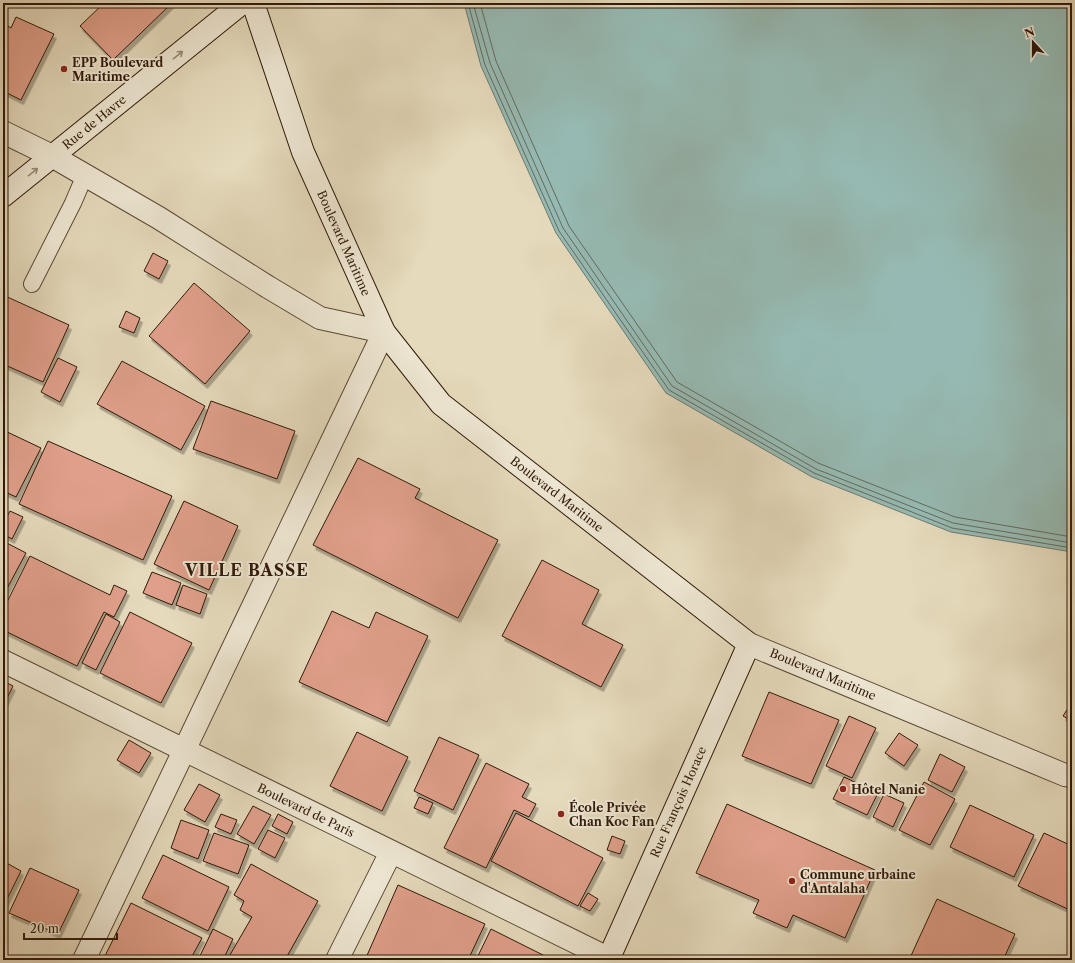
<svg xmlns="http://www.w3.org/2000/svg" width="1075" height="963" font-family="'Libre Caslon Text',serif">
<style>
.water{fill:#96bab3;stroke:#6d7a6f}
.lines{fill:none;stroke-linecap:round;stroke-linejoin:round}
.shore{stroke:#626a5e;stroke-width:1}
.building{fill:#df9f8a;stroke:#2f1909;filter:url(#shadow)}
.lane-casing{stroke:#5c4936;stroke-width:18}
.street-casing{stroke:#5c4936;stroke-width:24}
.secondary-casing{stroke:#2f1909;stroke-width:24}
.lane{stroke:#eee7d3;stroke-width:16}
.street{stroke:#eee7d3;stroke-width:22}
.secondary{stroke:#eee7d3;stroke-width:22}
.oneway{stroke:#988a78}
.poi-dot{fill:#8f2418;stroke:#eee7d3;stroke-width:1.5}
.labels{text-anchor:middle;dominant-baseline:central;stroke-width:4;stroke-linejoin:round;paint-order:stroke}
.poi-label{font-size:12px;font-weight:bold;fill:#2f1909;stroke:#eee7d3;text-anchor:start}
.street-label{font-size:12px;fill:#2f1909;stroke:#eee7d3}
.district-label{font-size:16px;font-weight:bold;letter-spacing:1px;fill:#2f1909;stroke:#eee7d3}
</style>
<defs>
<filter id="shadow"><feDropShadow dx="2.5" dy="4.5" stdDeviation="0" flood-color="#0004"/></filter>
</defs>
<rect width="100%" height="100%" fill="#e5dabc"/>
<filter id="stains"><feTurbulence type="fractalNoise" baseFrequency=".005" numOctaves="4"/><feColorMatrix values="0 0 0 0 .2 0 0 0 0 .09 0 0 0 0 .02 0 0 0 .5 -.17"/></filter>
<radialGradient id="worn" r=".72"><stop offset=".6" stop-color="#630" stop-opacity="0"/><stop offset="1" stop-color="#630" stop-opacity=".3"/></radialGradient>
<polygon class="water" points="464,3 1072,3 1072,552 951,532 812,477 666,393 556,233 481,66"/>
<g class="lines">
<g class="shore">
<polyline points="468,3 485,65 559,231 669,390 814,473 952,528 1072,548"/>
<polyline points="473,3 490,63 563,228 672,386 816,469 953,523 1072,543"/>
<polyline points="480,3 496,61 569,226 677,382 818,463 955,517 1072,537"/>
</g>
</g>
<g class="building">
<polygon points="104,3 172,3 113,60 80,26"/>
<polygon points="16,17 54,34 21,100 3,91 3,23 11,28"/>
<polygon points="153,253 168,261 159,279 144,271"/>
<polygon points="194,283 250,331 205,384 149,336"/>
<polygon points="3,295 69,325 43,382 3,364"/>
<polygon points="126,311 140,318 134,333 119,327"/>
<polygon points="58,358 77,367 60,402 41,392"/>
<polygon points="122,361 205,406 181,450 97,404"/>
<polygon points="211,401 295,431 277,479 193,449"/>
<polygon points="3,430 41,448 16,497 3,491"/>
<polygon points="48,441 172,496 143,560 19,504"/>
<polygon points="358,458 420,489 415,498 498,540 458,618 313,545"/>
<polygon points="184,501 238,526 209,590 154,564"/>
<polygon points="10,511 23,517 12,539 3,534 3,524"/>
<polygon points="3,541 26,553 3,596"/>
<polygon points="30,556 110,595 114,585 127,591 114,617 104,612 77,666 3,630 3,610"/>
<polygon points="542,560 599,590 582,624 623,645 601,687 502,636"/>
<polygon points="152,572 181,583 172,605 143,593"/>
<polygon points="183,585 207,594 200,614 176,605"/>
<polygon points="332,611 369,628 376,612 428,636 387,722 299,682"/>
<polygon points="130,612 192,643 161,703 100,673"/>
<polygon points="106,614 120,622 96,670 82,663"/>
<polygon points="3,681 13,686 3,706"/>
<polygon points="769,692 839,720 811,784 742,756"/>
<polygon points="1072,702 1072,721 1063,716"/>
<polygon points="849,716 876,728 852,778 826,766"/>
<polygon points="357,732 408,757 382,811 330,786"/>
<polygon points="899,733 918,745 904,766 885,753"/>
<polygon points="439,737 479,755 453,810 414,791"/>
<polygon points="129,740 151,753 139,773 117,760"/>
<polygon points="940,754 965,767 952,792 928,780"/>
<polygon points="486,763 529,784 522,797 536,804 529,817 514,810 486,868 444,848"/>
<polygon points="844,777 878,793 867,815 833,799"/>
<polygon points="924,782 955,799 930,845 899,830"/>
<polygon points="199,784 220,795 205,822 184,810"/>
<polygon points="884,794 904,803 893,827 873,817"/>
<polygon points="419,797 433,803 428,814 414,808"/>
<polygon points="727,804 875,870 845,938 793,915 787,928 753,913 759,900 696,873"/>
<polygon points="970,805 1034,835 1014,877 950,847"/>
<polygon points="253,806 271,815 254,844 237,834"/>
<polygon points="516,813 603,858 578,906 491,861"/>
<polygon points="221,814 237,820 231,834 215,827"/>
<polygon points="278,814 293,822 287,834 272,826"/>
<polygon points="181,820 209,830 198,859 171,848"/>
<polygon points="268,830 285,838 275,858 258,849"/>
<polygon points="214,833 249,845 238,874 203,861"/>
<polygon points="1044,833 1072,846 1072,911 1018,886"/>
<polygon points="612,836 625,841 620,854 607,850"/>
<polygon points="163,855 229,887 208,931 142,898"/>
<polygon points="3,861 21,871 3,907"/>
<polygon points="251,864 318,901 285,960 227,960 252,917 240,910 244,901 234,895"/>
<polygon points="30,868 79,890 58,934 9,913"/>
<polygon points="398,885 485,924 468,960 365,960"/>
<polygon points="588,893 598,899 590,911 580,906"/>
<polygon points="937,899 1015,934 1003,960 909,960"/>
<polygon points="131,903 202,938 190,960 103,960"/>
<polygon points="213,929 233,939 223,960 198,960"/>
<polygon points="491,929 553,960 476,960"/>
</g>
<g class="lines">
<g class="lane-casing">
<polyline id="lane" points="32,284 73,203 85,175"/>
</g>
<g class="street-casing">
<g id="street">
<polyline points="3,132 52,156 159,218 268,287 320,318 384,332 84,960"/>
<polyline points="749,644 1065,775 1072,776"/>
<polyline points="3,661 612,960"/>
<polyline points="337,960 391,852"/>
</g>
</g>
<g class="secondary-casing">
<g id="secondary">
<polyline points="253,3 303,152 384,332 441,404 749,644 608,960"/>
<polyline points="3,196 242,3"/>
</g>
</g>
<use href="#lane" class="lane"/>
<use href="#street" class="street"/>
<use href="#secondary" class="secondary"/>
</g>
<defs><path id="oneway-shaft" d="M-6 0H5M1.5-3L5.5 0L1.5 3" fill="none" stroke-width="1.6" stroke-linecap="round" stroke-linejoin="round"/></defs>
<g class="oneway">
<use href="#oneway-shaft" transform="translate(178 55) rotate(-39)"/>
<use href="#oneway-shaft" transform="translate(33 172) rotate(-39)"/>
</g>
<g class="poi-dot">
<circle cx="64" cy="69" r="4"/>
<circle cx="843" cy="789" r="4"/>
<circle cx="561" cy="814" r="4"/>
<circle cx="792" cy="881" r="4"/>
</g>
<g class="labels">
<g class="poi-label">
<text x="72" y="62">EPP Boulevard<tspan x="72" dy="14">Maritime</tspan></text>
<text x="851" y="789">Hôtel Nanie</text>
<text x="569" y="807">École Privée<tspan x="569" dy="14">Chan Koc Fan</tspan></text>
<text x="800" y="874">Commune urbaine<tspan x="800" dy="14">d'Antalaha</tspan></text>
</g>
<g class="street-label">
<text transform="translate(94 122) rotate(-39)">Rue de Havre</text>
<text transform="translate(344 243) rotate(66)">Boulevard Maritime</text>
<text transform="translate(557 494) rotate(38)">Boulevard Maritime</text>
<text transform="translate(823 674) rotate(23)">Boulevard Maritime</text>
<text transform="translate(678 802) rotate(-66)">Rue François Horace</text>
<text transform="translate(306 810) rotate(26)">Boulevard de Paris</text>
</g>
<g class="district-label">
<text x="247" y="570">VILLE BASSE</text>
</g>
</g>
<rect width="1075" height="963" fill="none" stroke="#e5dabc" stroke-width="16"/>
<rect x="4" y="4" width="1067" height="955" fill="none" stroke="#2f1909" stroke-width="2"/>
<rect x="8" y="8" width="1059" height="947" fill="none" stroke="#2f1909"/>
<g transform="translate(1033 42) rotate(339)" stroke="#eee7d3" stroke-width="3" paint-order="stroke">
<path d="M0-3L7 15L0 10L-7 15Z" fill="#2f1909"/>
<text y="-6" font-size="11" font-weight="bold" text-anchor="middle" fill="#2f1909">N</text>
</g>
<path d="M24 933v6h93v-6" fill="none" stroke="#2f1909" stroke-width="2"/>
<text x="30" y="933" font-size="12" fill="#2f1909" stroke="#eee7d3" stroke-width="3" paint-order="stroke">20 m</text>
<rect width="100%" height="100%" filter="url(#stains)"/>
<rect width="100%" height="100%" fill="url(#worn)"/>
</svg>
